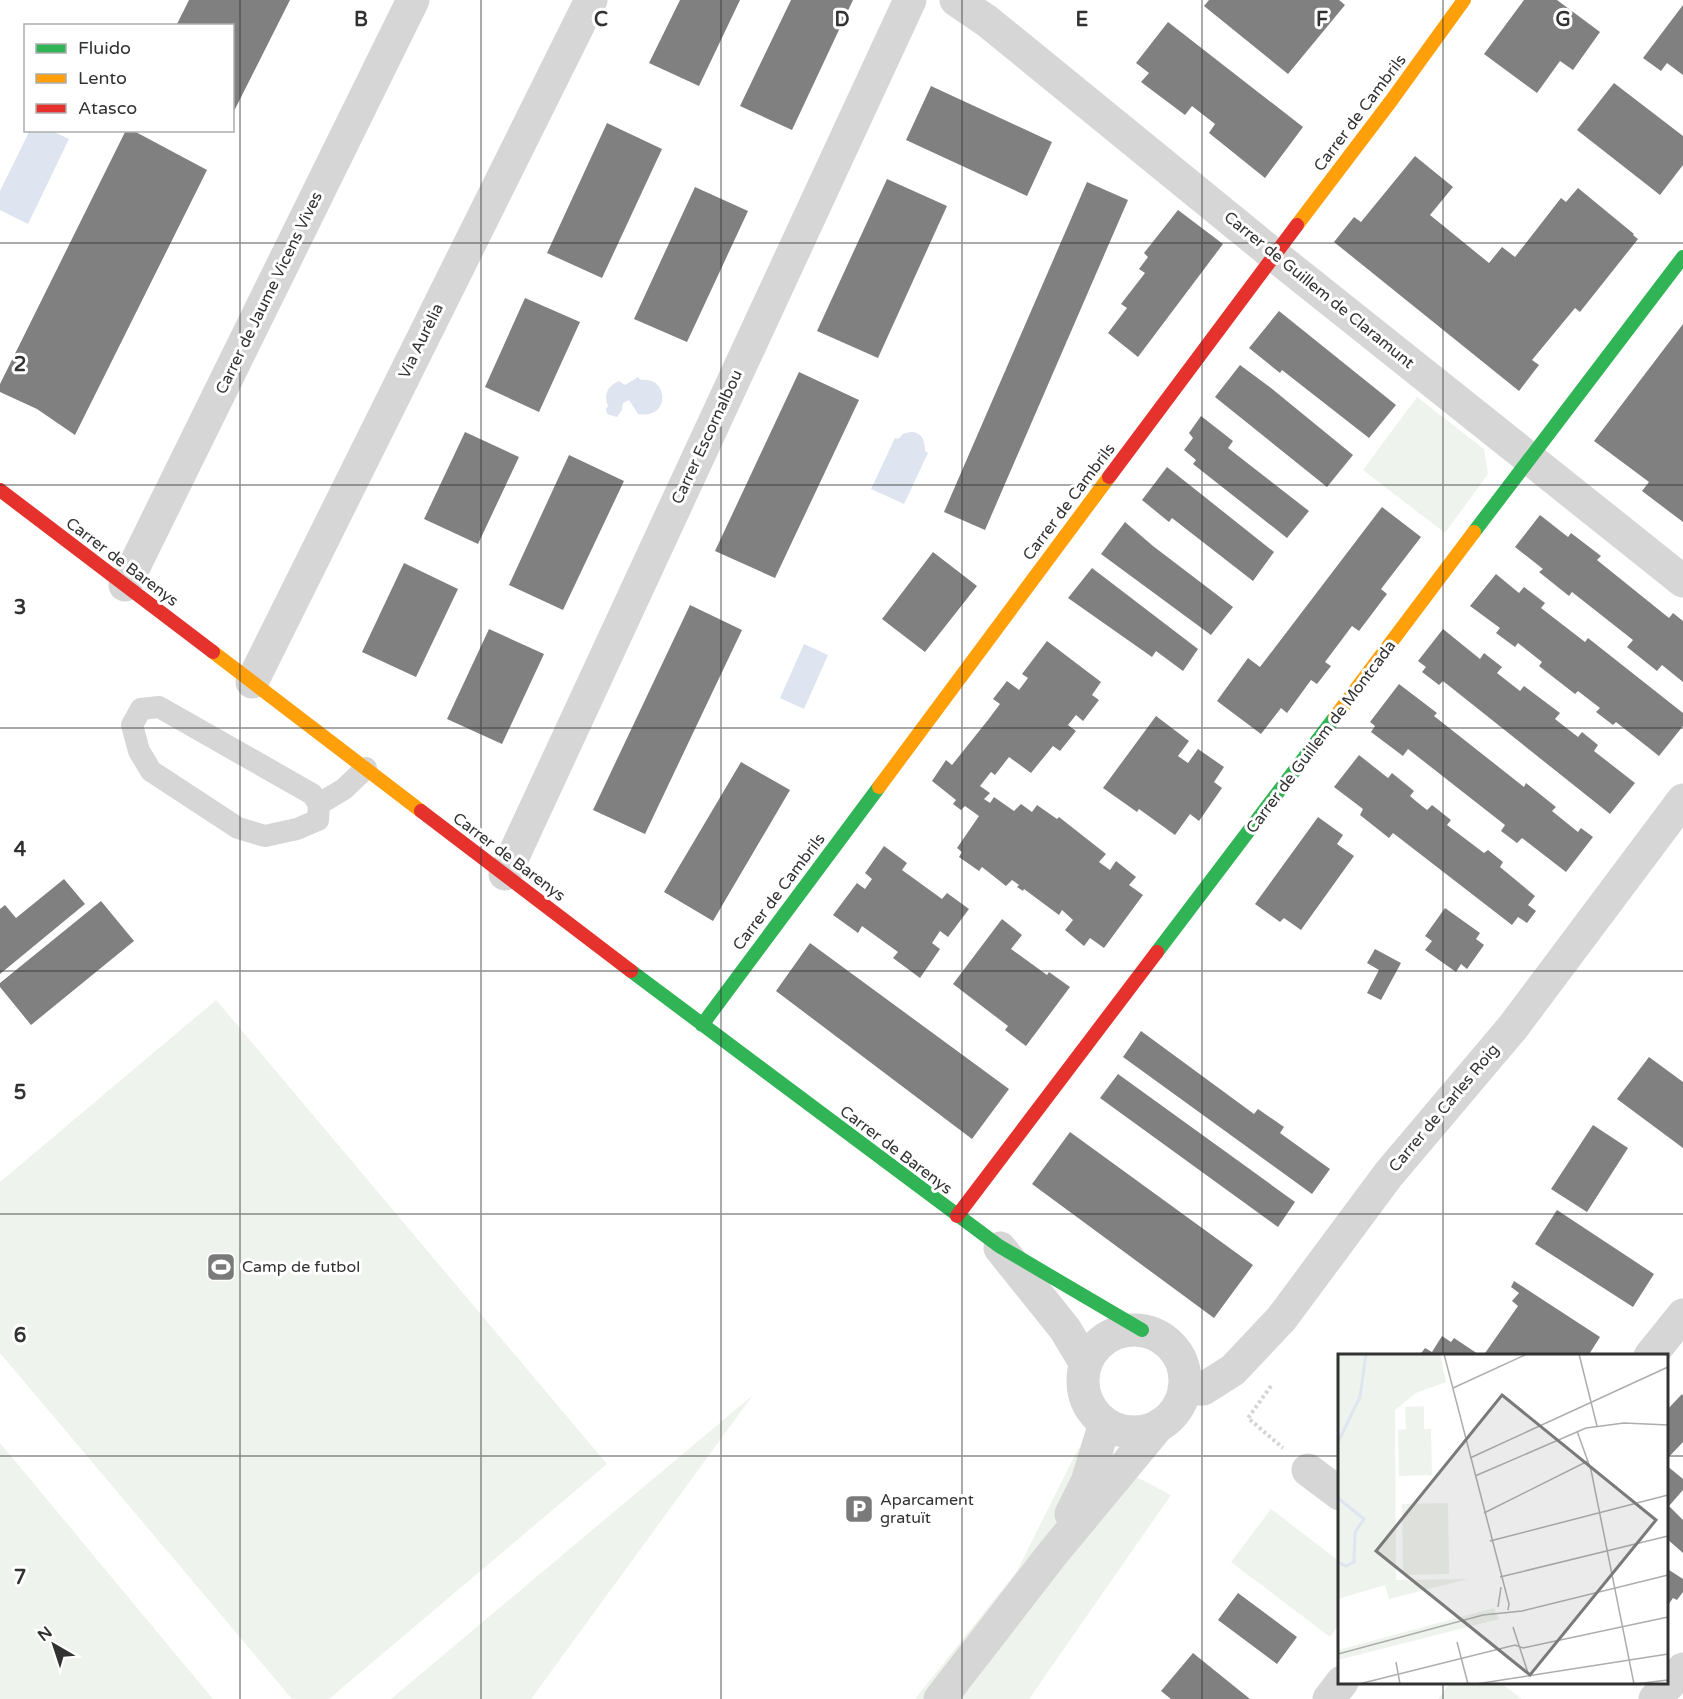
<svg xmlns="http://www.w3.org/2000/svg" width="1683" height="1699" font-family="'Varela Round',sans-serif">
  <style>
    .green { fill: #eff3ed }
    .water { fill: #dee5f0 }
    .building { fill: #808080 }
    .lines { fill: none; stroke-linecap: round; stroke-linejoin: round }
    .path { stroke: #d4d4d4; stroke-width: 4; stroke-dasharray: 3 3; stroke-linecap: butt }
    .lane { stroke: #d6d6d6; stroke-width: 22 }
    .street { stroke: #d6d6d6; stroke-width: 33 }
    .fast { stroke: #30b455; stroke-width: 14 }
    .slow { stroke: #ff9f0a; stroke-width: 14 }
    .jam { stroke: #e5322d; stroke-width: 14 }
    .grid { fill: none; stroke: #323232; stroke-width: 1.5; stroke-opacity: 0.55 }
    .labels { text-anchor: middle; dominant-baseline: central; stroke-width: 6; stroke-linejoin: round; paint-order: stroke }
    .street-label { font-size: 16px; fill: #323232; stroke: #fff }
    .poi-label { font-size: 16px; fill: #323232; stroke: #fff; text-anchor: start }
    .inset-river { fill: none; stroke: #dee5f0; stroke-width: 3 }
    .inset-road { fill: none; stroke: #adadad; stroke-width: 1.5 }
    .view { fill: #7a7a7a; fill-opacity: 0.15; stroke: #7a7a7a; stroke-width: 3 }
    .inset-edge { fill: none; stroke: #323232; stroke-width: 3 }
    .grid-label { font-size: 20px; text-anchor: middle; font-weight: bold; fill: #323232; stroke: #fff; stroke-width: 6; stroke-linejoin: round; paint-order: stroke }
  </style>
  <rect width="100%" height="100%" fill="#fff"/>
  <path class="green" d="M1417,397l67,52 4,25 -43,59 -82,-63z
    M216,1000l391,464 -278,235h-37l-292,-346v-171z
    M753,1395l-222,304h-140z
    M0,1443l213,256h-213z
    M1079,1447l92,48 -142,204h-114l102,-128z
    M1271,1509l68,52v63l-9,13 -99,-75z
    M1450,1683h51l21,16h-84z"/>
  <path class="water" d="M30,130l22,1 17,8 -41,85 -28,-14v-19z
    M638,377l3,3c28,-4 30,40 -3,34l-9,-14 -6,3 -1,7 -5,7 -10,-3 -1,-5 2,-3c-5,-12 0,-20 11,-25l6,4z
    M910,432c12,0 15,8 15,19l3,2 -24,51 -33,-15 24,-51 3,1 5,-5z
    M804,644l24,11 -24,54 -24,-11z"/>
  <path class="building" d="M189,0h101l-58,115v-89h-56z
    M680,0h60l-41,86 -50,-23z
    M791,0h62l-61,130 -52,-24z
    M1209,0h130l6,5 -57,69 -84,-68z
    M1524,0h33l43,32 -27,38 -13,-9 -23,32 -53,-39z
    M1683,5v70l-16,-12 -6,8 -18,-13z
    M1168,22l135,105 -38,51 -56,-45 6,-9 -23,-18 -7,9 -44,-33 8,-9 -13,-10z
    M1614,83l69,53v29l-23,30 -83,-65z
    M931,86l121,56 -25,54 -121,-56z
    M607,123l55,26 -60,129 -55,-25z
    M126,130h6l75,40 -132,265 -38,-26 -37,-17v-8z
    M1415,156l38,31 -23,28 59,48 13,-16 13,10 46,-59 5,4 12,-14 56,46 -1,1 5,4 -58,73 -5,-4 -43,52 7,5 -20,26 -185,-149 20,-25 7,5z
    M887,179l60,27 -69,152 -61,-27z
    M1087,182l41,18 -143,330 -41,-18z
    M695,187l53,24 -61,131 -53,-23z
    M1178,210l45,34 -85,113 -30,-24 19,-25 -6,-4 24,-31 -6,-4 9,-12 -4,-4z
    M525,298l55,24 -41,90 -54,-25z
    M1279,311l117,94 -27,33 -87,-68 -2,3 -31,-25z
    M1683,324v198l-41,-31 7,-9 -55,-41z
    M1240,365l31,23 82,67 -26,32 -112,-90z
    M799,372l60,28 -84,178 -60,-27z
    M1201,416l32,25 -5,7 81,63 -22,27 -94,-74 3,-4 -12,-10 9,-12 -4,-5z
    M465,432l54,25 -41,87 -54,-25z
    M569,455l55,26 -61,129 -54,-25z
    M1167,467l107,85 -21,29 -81,-63 -3,4 -27,-22z
    M1382,507l39,30 -40,52 6,5 -28,37 -7,-5 -27,36 6,4 -14,18 -6,-4 -24,33 -6,-5 -20,26 -44,-33 31,-43 12,9z
    M1540,515l28,22 3,-4 30,23 -4,4 72,58 4,-5 10,8v61l-21,-17 -5,6 -30,-24 6,-7 -61,-48 -3,4 -30,-24 4,-3 -28,-22z
    M1125,522l28,24 80,61 -22,28 -110,-81z
    M933,552l44,34 -52,66 -43,-33z
    M404,563l54,26 -42,88 -54,-25z
    M1092,568l106,81 -15,22 -27,-20 -4,6 -84,-59z
    M1496,574l23,19 5,-6 21,16 -4,5 44,34 3,-4 95,75v13l-24,30 -43,-34 -3,3 -17,-13 4,-4 -22,-17 -3,3 -36,-28 3,-4 -24,-19 -3,4 -19,-14 4,-5 -30,-22z
    M690,605l52,25 -97,204 -52,-24z
    M489,629l55,25 -42,90 -55,-25z
    M1443,629l37,30 4,-6 18,14 -5,6 23,18 4,-5 36,27 -5,6 23,18 4,-5 16,13 -4,6 41,32 -25,31 -167,-133 -4,4 -17,-13 4,-5 -8,-6z
    M1047,641l54,41 -9,13 7,5 -16,21 -7,-6 -8,10 8,6 -16,20 -7,-5 -22,27 -22,-16 -14,18 -4,-3 -11,14 10,7 -6,6 6,4 4,-6 20,14 7,-7 11,8 5,-7 20,14 2,-2 47,37 -7,8 11,8 6,-9 20,16 -7,8 14,10 -39,53 -14,-10 -6,8 -19,-16 8,-10 -11,-10 -3,5 -35,-26 -1,2 -6,-4 2,-2 -7,-5 -6,6 -24,-19 -3,4 -20,-14 3,-5 -5,-4 22,-32 -14,-10 -4,4 -8,-6 3,-4 -24,-19 14,-21 6,5 36,-45 12,-16 -7,-5 14,-18 12,9 9,-12 -6,-4z
    M1399,684l38,29 -3,3 90,71 2,-4 30,24 -4,4 26,21 3,-4 12,9 -27,35 -44,-34 -5,5 -16,-12 4,-6 -97,-76 -5,7 -32,-24 4,-6 -5,-4z
    M1156,716l33,25 -11,15 10,7 10,-14 26,18 -10,15 8,6 -23,33 -9,-7 -15,21 -36,-26 -2,3 -34,-24z
    M1359,755l29,23 4,-5 22,18 -4,5 7,6 10,8 5,-5 19,15 -4,5 37,28 4,-3 15,12 -3,5 35,29 -7,9 8,6 -9,12 -9,-6 -6,8 -119,-92 -4,5 -29,-23 3,-6 -29,-22z
    M741,762l49,28 -77,131 -49,-29z
    M1318,817l25,18 -6,9 17,12 -53,74 -17,-12 -4,4 -25,-18z
    M884,846l23,17 -5,7 40,29 5,-6 22,16 -21,28 -8,-6 -8,12 8,6 -20,29 -27,-20 5,-6 -36,-26 -4,7 -25,-18 24,-32 8,6 7,-10 -7,-6z
    M64,879l21,25 -85,70v-65l5,-4 11,13z
    M101,901l33,40 -103,84 -31,-38v-4z
    M1445,908l35,25 -4,6 8,6 -17,24 -6,-5 -5,8 -31,-22 7,-9 -7,-5z
    M1002,919l20,16 -11,14 36,26 2,-3 21,15 -44,59 -21,-16 3,-4 -55,-42z
    M810,943l199,146 -37,50 -196,-148z
    M1375,949l26,14 -20,37 -14,-7 12,-23 -12,-7z
    M1141,1031l113,83 4,-5 26,18 -4,6 50,36 -18,25 -189,-137z
    M1649,1057l34,25v66l-66,-49z
    M1118,1074l177,128 -17,25 -178,-129z
    M1593,1125l35,23 -41,64 -36,-23z
    M1070,1132l183,133 -39,53 -182,-134z
    M1557,1210l97,64 -21,33 -98,-63z
    M1514,1281l86,56 -12,19h-105l35,-50 -6,-5 7,-8 -8,-6z
    M1442,1336l9,6 3,-4 27,18h-62l6,-8 7,4z
    M1682,1394l1,2v46l-17,18v-49z
    M1666,1465l17,14v11l-14,16 14,14v33l-17,-15z
    M1666,1568l17,11v13l-6,8 -4,-2 -7,10z
    M1238,1593l59,44 -20,27 -59,-44z
    M1193,1653l57,46h-79l-10,-8z"/>
  <g class="lines">
    <path class="path" d="M1271,1386l-23,32 35,30"/>
    <path class="lane" d="M159,707l153,87 7,10 -1,16 -21,9 -32,7 -27,-8 -87,-57 -12,-20 -7,-26 9,-16z
      M319,804l25,-15 22,-21"/>
    <path class="street" d="M956,0l31,21 287,234 409,326
      M125,585l288,-585
      M252,682l339,-682
      M505,874l405,-874
      M1000,1248l65,81 21,35
      M1083 1381a51 51 0 1 1 102 0a51 51 0 1 1-102 0Z
      M1650,1356l33,-41
      M1184,1389h19l30,-19 49,-52 106,-143 125,-148 170,-227
      M1308,1470l32,24
      M1071,1514l16,-32 18,-59
      M940,1699l113,-146 106,-128
      M1329,1699l13,-17
      M1655,1699l28,-30"/>
    <path class="fast" d="M1474,532l209,-275
      M1157,952l178,-235
      M631,971l368,275 143,84
      M702,1025l177,-238"/>
    <path class="slow" d="M1297,225l94,-124 73,-101
      M213,652l208,159
      M1335,717l139,-185
      M879,787l230,-310"/>
    <path class="jam" d="M1109,477l188,-252
      M0,490l213,162
      M421,811l210,160
      M957,1216l200,-264"/>
  </g>
  <path class="grid" d="M240,0v1699M481,0v1699M721,0v1699M962,0v1699M1202,0v1699M1443,0v1356M0,243h1683M0,485h1683M0,728h1683M0,971h1683M0,1214h1683M0,1456h1340M1666,1456h17M1443,1682v17"/>
  <defs>
    <g id="stadium-square" transform="scale(1.5)"><rect x="-9" y="-9" width="18" height="18" rx="4" fill="#7a7a7a" stroke="#fff"/><path d="M0-5a6.5 5 0 1 0 0 10a6.5 5 0 1 0 0-10ZM-3.5-1.8h7v3.6h-7Z" fill="#fff"/></g>
    <g id="parking-square" transform="scale(1.5)"><rect x="-9" y="-9" width="18" height="18" rx="4" fill="#7a7a7a" stroke="#fff"/><path d="M-3.5-5.5H1a3.5 3.5 0 0 1 0 7H-1V5.5H-3.5ZM-1-3.4V-.6H.8a1.4 1.4 0 0 0 0-2.8Z" fill="#fff"/></g>
  </defs>
  <g fill-rule="evenodd">
    <use href="#stadium-square" x="221" y="1267"/>
    <use href="#parking-square" x="859" y="1509"/>
  </g>
  <g class="labels">
    <g class="street-label">
      <text transform="translate(1360 113) rotate(-53)">Carrer de Cambrils</text>
      <text transform="translate(1319 290) rotate(39)">Carrer de Guillem de Claramunt</text>
      <text transform="translate(269 293) rotate(-64)">Carrer de Jaume Vicens Vives</text>
      <text transform="translate(421 341) rotate(-64)">Via Aurèlia</text>
      <text transform="translate(707 437) rotate(-65)">Carrer Escornalbou</text>
      <text transform="translate(1069 502) rotate(-53)">Carrer de Cambrils</text>
      <text transform="translate(122 562) rotate(37)">Carrer de Barenys</text>
      <text transform="translate(1321 737) rotate(-53)">Carrer de Guillem de Montcada</text>
      <text transform="translate(509 857) rotate(37)">Carrer de Barenys</text>
      <text transform="translate(779 892) rotate(-53)">Carrer de Cambrils</text>
      <text transform="translate(1444 1108) rotate(-50)">Carrer de Carles Roig</text>
      <text transform="translate(896 1150) rotate(37)">Carrer de Barenys</text>
    </g>
    <g class="poi-label">
      <text x="242" y="1267">Camp de futbol</text>
      <text x="880" y="1500">Aparcament<tspan x="880" dy="18">gratuït</tspan></text>
    </g>
  </g>
  <g transform="translate(1338 1354)">
    <rect width="330" height="330" fill="#fff"/>
    <path d="M0,0h102l6,28 -30,11 -21,17 1,170 72,-1 -79,20 -4,-14 -47,14zM86,52v23h7l1,46 -33,1 -1,-46 8,-1 -1,-22zM110,149l1,71 -46,1 -1,-71zM156,254l5,11 -161,41v-10z" fill="#eff3ed"/>
    <path class="inset-river" d="M0,88l22,-45 6,-43M0,144l26,21 -9,13 -1,30 -8,4 -8,-4"/>
    <path class="inset-road" d="M106,0l65,250 -1,6M241,0l18,72M115,34l74,-34M239,77l14,39 43,214M132,104l198,-91M137,122l111,-48 38,-5 44,2M146,159l104,-52M152,187l178,-46M162,223l168,-41M160,253l3,-20M175,273l15,46M119,288l11,42M0,300l145,-39 39,-4 146,-36M58,308l4,22M21,330l156,-39 8,3 145,-31M138,330l192,-30M297,330l33,-4"/>
    <path class="view" d="M164,41l154,125 -126,155 -154,-124z"/>
    <rect width="330" height="330" class="inset-edge"/>
  </g>
  <g class="grid-label">
    <text x="361" y="26">B</text>
    <text x="601" y="26">C</text>
    <text x="842" y="26">D</text>
    <text x="1082" y="26">E</text>
    <text x="1322" y="26">F</text>
    <text x="1563" y="26">G</text>
    <text x="20" y="371">2</text>
    <text x="20" y="614">3</text>
    <text x="20" y="856">4</text>
    <text x="20" y="1099">5</text>
    <text x="20" y="1342">6</text>
    <text x="20" y="1584">7</text>
  </g>
  <rect x="24" y="24" width="210" height="108" fill="#ffffff" stroke="#adadad" stroke-width="1.5"/>
  <rect x="36" y="44" width="30" height="9" fill="#30b455" stroke="#adadad" stroke-width="1.5"/>
  <text x="78" y="54" font-size="18" fill="#323232">Fluido</text>
  <rect x="36" y="74" width="30" height="9" fill="#ff9f0a" stroke="#adadad" stroke-width="1.5"/>
  <text x="78" y="84" font-size="18" fill="#323232">Lento</text>
  <rect x="36" y="104" width="30" height="9" fill="#e5322d" stroke="#adadad" stroke-width="1.5"/>
  <text x="78" y="114" font-size="18" fill="#323232">Atasco</text>
  <g transform="translate(54 1645) rotate(321)" stroke="#ffffff" stroke-width="4.5" paint-order="stroke">
  <path d="M0-4.5L10 22L0 15L-10 22Z" fill="#323232"/>
  <text y="-9" font-size="16" font-weight="bold" text-anchor="middle" fill="#323232">N</text>
  </g>
</svg>
